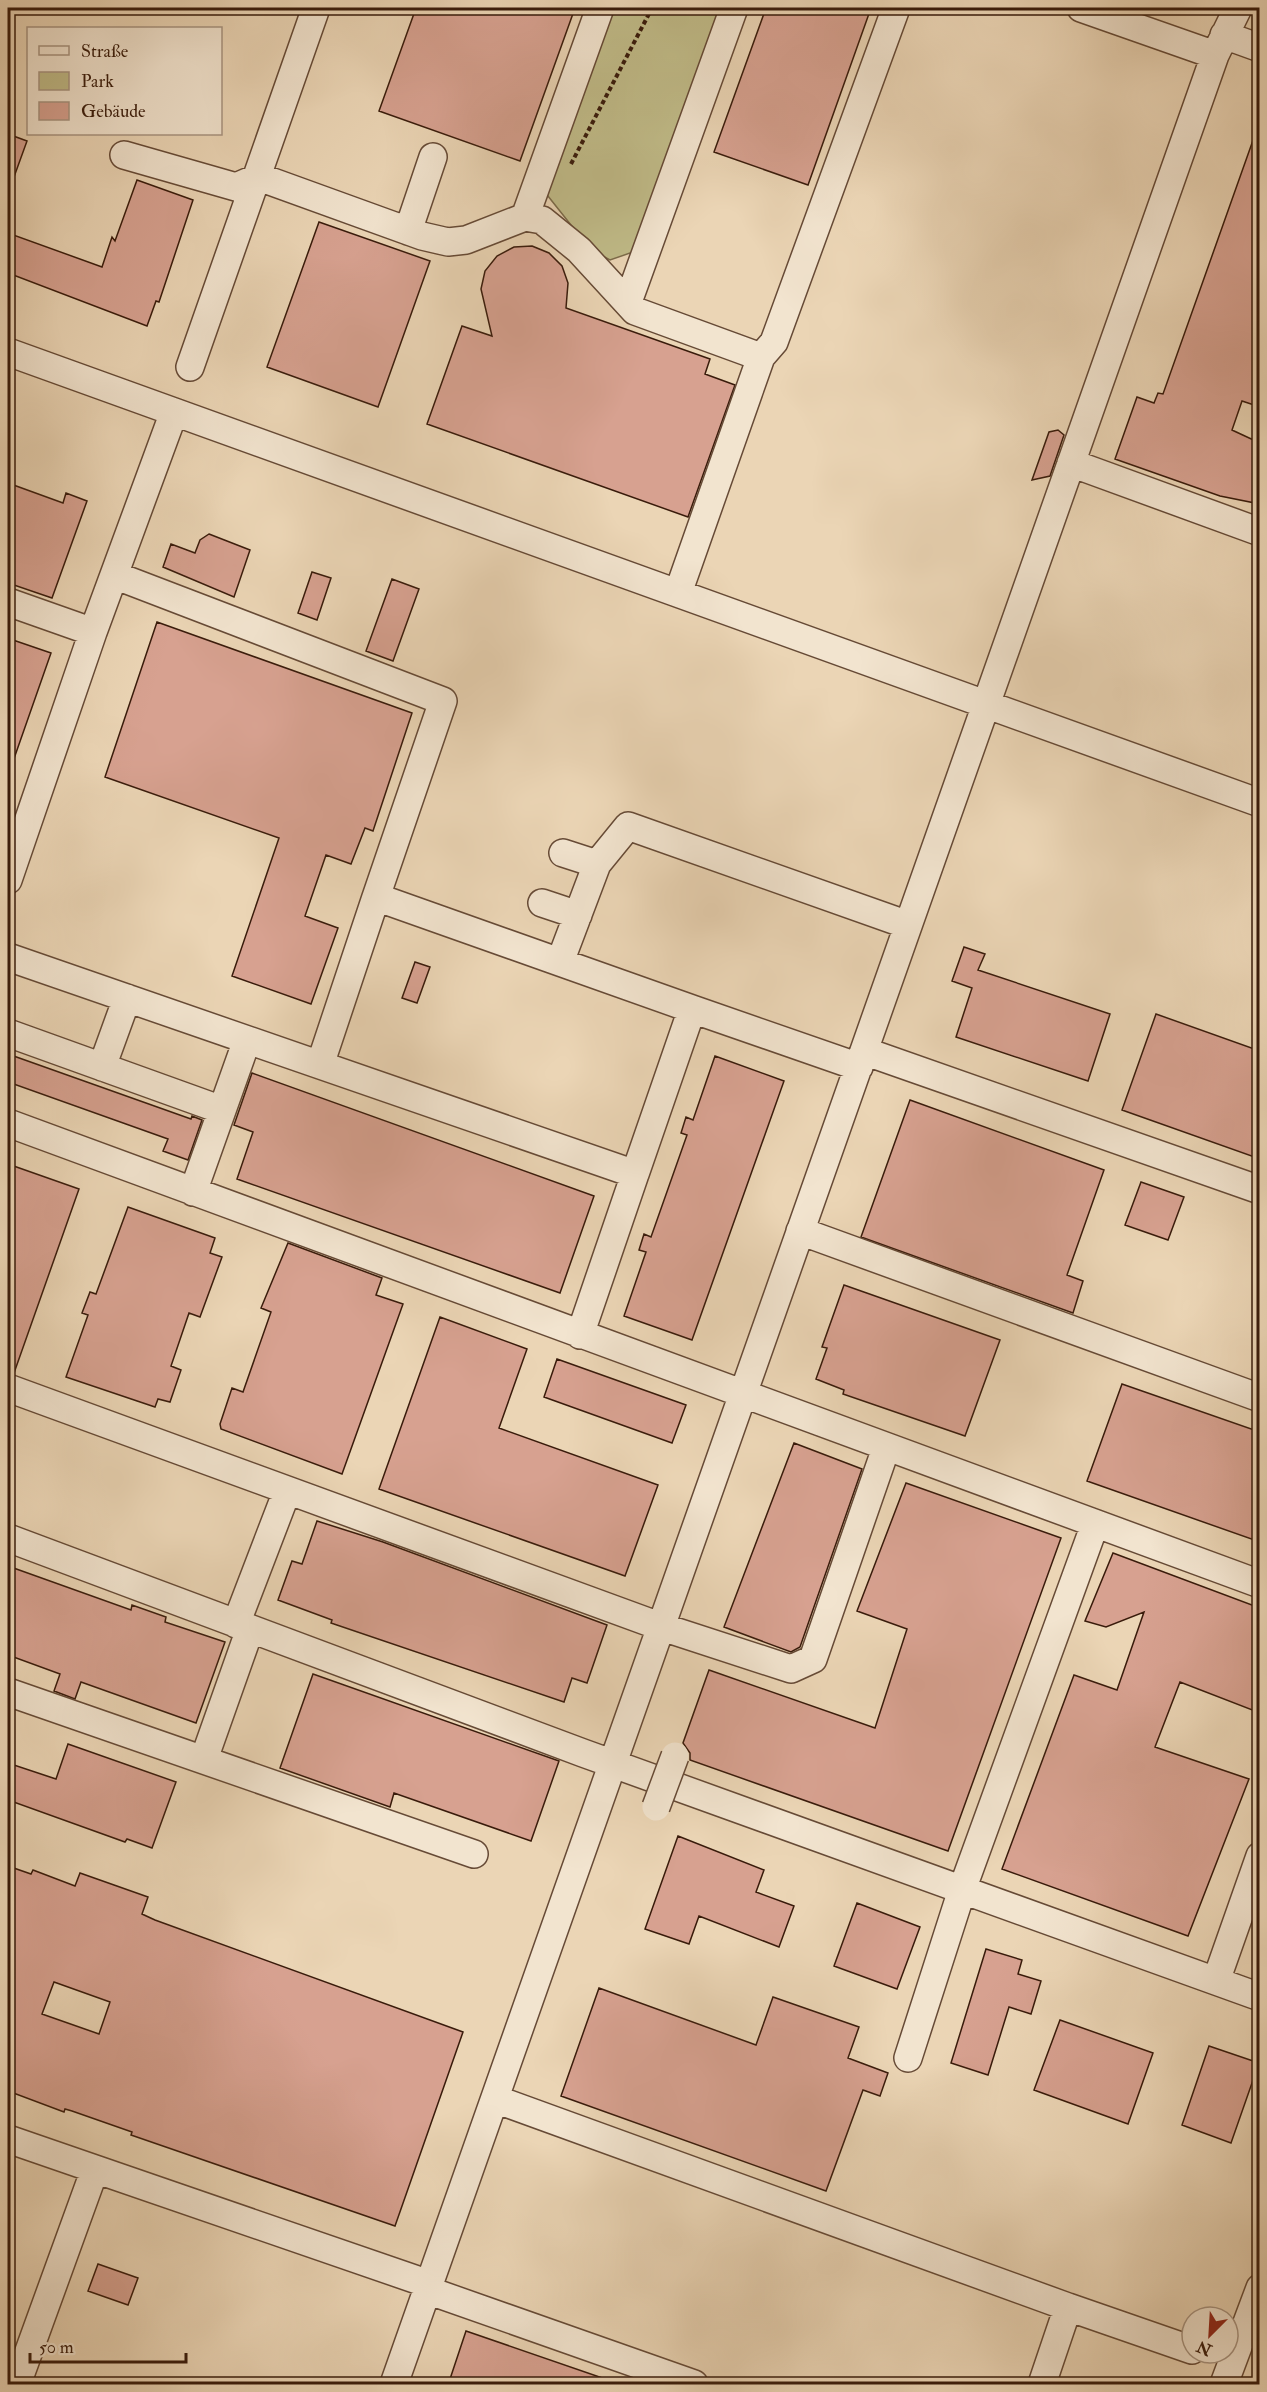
<svg xmlns="http://www.w3.org/2000/svg" width="1267" height="2392" font-family="'IM FELL Double Pica',serif">
  <style>
    .green { fill: #c0bb88; stroke: #7c6b4a; stroke-width: 1.5 }
    .building { fill: #d7a190; stroke: #391b0b; stroke-width: 1.5; fill-rule: evenodd }
    .lines { fill: none; stroke-linecap: round; stroke-linejoin: round }
    .minor-casing { stroke: #664a36; stroke-width: 30 }
    .path { stroke: #391b0b; stroke-width: 4; stroke-dasharray: 4.5 3; stroke-linecap: butt }
    .minor { stroke: #f2e4cf; stroke-width: 27 }
    .minor-bridge-casing { stroke: #664a36; stroke-width: 30; stroke-linecap: butt }
    .minor-bridge { stroke: #f2e4cf; stroke-width: 27 }
  </style>
  <rect width="100%" height="100%" fill="#ebd5b5"/>
  <filter id="stains"><feTurbulence type="fractalNoise" baseFrequency=".00333" numOctaves="4"/><feColorMatrix values="0 0 0 0 .2 0 0 0 0 .09 0 0 0 0 .02 0 0 0 .5 -.17"/></filter>
  <radialGradient id="worn" r=".72"><stop offset=".6" stop-color="#630" stop-opacity="0"/><stop offset="1" stop-color="#630" stop-opacity=".3"/></radialGradient>
  <path class="green" d="M610,8h114l-91,244 -23,8 -20,-11 -46,-58z"/>
  <path class="building" d="M416,8h159l-55,153 -141,-50z
    M766,8h105l-63,177 -94,-33z
    M1257,129l3,1v277l-18,-6 -10,29 28,13v61l-40,-8 -105,-37 22,-62 17,6 4,-10 5,1z
    M8,134l19,7 -17,47 -2,-1z
    M137,180l56,20 -34,102 -3,-1 -9,25 -139,-53v-40l94,34 10,-30 3,4z
    M319,222l111,39 -52,146 -111,-40z
    M532,246l17,7 13,13 6,17 -2,25 144,51 -5,15 30,11 -47,132 -261,-93 35,-98 30,10 -11,-47 4,-18 12,-15 17,-9z
    M1058,430l6,5 -14,41 -18,4 17,-48z
    M8,483l55,20 3,-10 21,8 -35,97 -44,-15z
    M209,534l41,16 -16,47 -71,-30 8,-23 24,9 5,-13z
    M312,572l19,6 -14,42 -19,-7z
    M392,579l27,10 -26,72 -27,-10z
    M157,622l255,91 -39,118 -8,-3 -14,36 -25,-9 -21,61 33,12 -27,76 -79,-28 47,-138 -174,-61z
    M13,640l38,13 -41,117h-2v-116z
    M964,947l21,7 -7,16 132,44 -22,67 -132,-44 16,-49 -20,-7z
    M415,962l15,5 -13,36 -15,-5z
    M1156,1014l104,37v108l-138,-49z
    M8,1054l183,65 1,-3 10,4 -14,40 -25,-9 5,-12 -160,-57z
    M715,1056l69,25 -92,259 -68,-24 22,-64 -7,-2 5,-16 7,3 36,-102 -6,-2 5,-16 7,3z
    M252,1073l342,123 -34,97 -323,-114 16,-47 -19,-7z
    M910,1100l194,70 -37,105 16,6 -10,32 -212,-76z
    M8,1164l71,25 -65,184h-6z
    M1141,1182l43,15 -16,43 -43,-15z
    M128,1207l87,31 -5,15 12,4 -22,60 -11,-4 -18,53 10,4 -11,32 -12,-3 -3,8 -89,-30 22,-62 -6,-2 8,-21 6,2z
    M288,1243l94,35 -6,17 27,9 -61,170 -121,-45 -1,-5 12,-36 11,4 28,-80 -10,-4z
    M844,1285l156,55 -35,96 -122,-42 1,-4 -28,-11 11,-31 -5,-1z
    M440,1317l87,32 -28,79 159,57 -33,91 -246,-87z
    M557,1359l129,46 -14,38 -128,-46z
    M1122,1384l138,48v110l-173,-61z
    M794,1443l68,26 -62,178 -9,5 -67,-25z
    M906,1483l155,55 -113,313 -258,-91v-7l-7,-10 26,-73 166,58 32,-99 -50,-18z
    M317,1521l66,21 224,83 -20,58 -15,-5 -8,24 -233,-79 1,-3 -54,-20 14,-39 10,3z
    M1113,1553l147,55v105l-80,-31 -25,65 94,32 -61,157 -186,-67 72,-194 43,15 27,-78 -38,15 -21,-6z
    M8,1566l123,44 1,-5 34,12 -1,5 60,20 -29,81 -115,-41 -6,17 -21,-8 6,-17 -52,-19z
    M313,1674l246,87 -28,80 -137,-48 -4,14 -110,-39z
    M68,1744l108,38 -24,66 -25,-9 -2,3 -117,-42v-37l48,16z
    M678,1836l86,34 -8,22 38,14 -15,41 -80,-31 -10,28 -44,-15z
    M8,1866l23,8 2,-4 42,16 5,-13 68,24 -6,17 13,6 308,112 -68,194 -264,-91 1,-3 -60,-21 -7,-2 -1,3 -56,-21zM54,1982l56,20 -11,32 -57,-20z
    M857,1903l63,24 -23,62 -63,-23z
    M986,1949l36,11 -4,14 23,7 -10,33 -22,-7 -21,68 -37,-12z
    M599,1988l157,57 17,-48 86,30 -11,31 40,15 -8,23 -17,-6 -37,101 -265,-95z
    M1060,2020l93,33 -25,71 -94,-34z
    M1209,2046l50,17 -28,80 -49,-18z
    M98,2264l40,14 -10,27 -40,-14z
    M466,2331l148,51 -1,3h-165z"/>
  <g class="lines">
    <g class="minor-casing">
      <path id="minor" d="M1081,8l134,47
        M1224,35l36,13
        M124,155l112,32 23,-10 163,59 26,6 18,-2 59,-23 17,3 37,30 56,61 126,46 -83,236
        M525,217l75,-209
        M408,231l25,-74
        M628,302l106,-294
        M8,352l1252,451
        M761,357l13,-15 122,-334
        M190,367l126,-359
        M1071,463l189,69
        M114,575l329,126 -67,196 316,112
        M8,602l85,30
        M563,853l34,11
        M8,880l85,-248 81,-220
        M542,903l36,12
        M8,957l627,217 57,-165 167,58
        M560,962l37,-98 31,-38 280,99
        M8,1033l214,77
        M864,1051l396,139
        M320,1065l56,-168
        M102,1067l25,-69
        M8,1123l1252,461
        M193,1192l54,-152
        M800,1231l460,167
        M580,1335l55,-161
        M8,1388l654,239 129,42 22,-10 73,-211
        M8,1538l575,215 677,244
        M236,1624l51,-133
        M8,1692l466,162
        M204,1759l46,-130
        M1216,1981l44,-125
        M908,2058l54,-168 133,-366
        M495,2099l573,208
        M8,2139l87,30
        M427,2290l267,94
        M17,2384l78,-215 334,115
        M394,2384l821,-2329 23,-47
        M1042,2384l26,-77 124,43
        M1224,2384l36,-96"/>
    </g>
    <path class="path" d="M571,164l81,-156"/>
    <use href="#minor" class="minor"/>
    <g class="minor-bridge-casing">
      <path id="minor-bridge" d="M656,1807l19,-51"/>
    </g>
    <use href="#minor-bridge" class="minor-bridge"/>
  </g>
  <rect width="1267" height="2392" fill="none" stroke="#ebd5b5" stroke-width="30"/>
  <rect x="9" y="9" width="1249" height="2374" fill="none" stroke="#391b0b" stroke-width="3"/>
  <rect x="15" y="15" width="1237" height="2362" fill="none" stroke="#391b0b" stroke-width="1.5"/>
  <rect x="27" y="27" width="195" height="108" fill="#f2e4cf" stroke="#a89481" stroke-width="1.5"/>
  <rect x="39" y="46" width="30" height="9" fill="#f2e4cf" stroke="#a89481" stroke-width="1.5"/>
  <text x="81" y="57" font-size="18" fill="#391b0b">Straße</text>
  <rect x="39" y="72" width="30" height="18" fill="#c0bb88" stroke="#a89481" stroke-width="1.5"/>
  <text x="81" y="87" font-size="18" fill="#391b0b">Park</text>
  <rect x="39" y="102" width="30" height="18" fill="#d7a190" stroke="#a89481" stroke-width="1.5"/>
  <text x="81" y="117" font-size="18" fill="#391b0b">Gebäude</text>
  <g transform="translate(1210 2335) rotate(204)"><circle r="28" fill="#f2e4cf" stroke="#a89481" stroke-width="1.5"/>
  <path d="M0-4.5L10 22L0 15L-10 22Z" fill="#8f2418"/>
  <text y="-9" font-size="16" font-weight="bold" text-anchor="middle" fill="#391b0b">N</text>
  </g>
  <path d="M30 2353v9h156v-9" fill="none" stroke="#391b0b" stroke-width="3"/>
  <text x="39" y="2353" font-size="18" fill="#391b0b" stroke="#f2e4cf" stroke-width="4.5" paint-order="stroke">50 m</text>
  <rect width="100%" height="100%" filter="url(#stains)"/>
  <rect width="100%" height="100%" fill="url(#worn)"/>
</svg>
